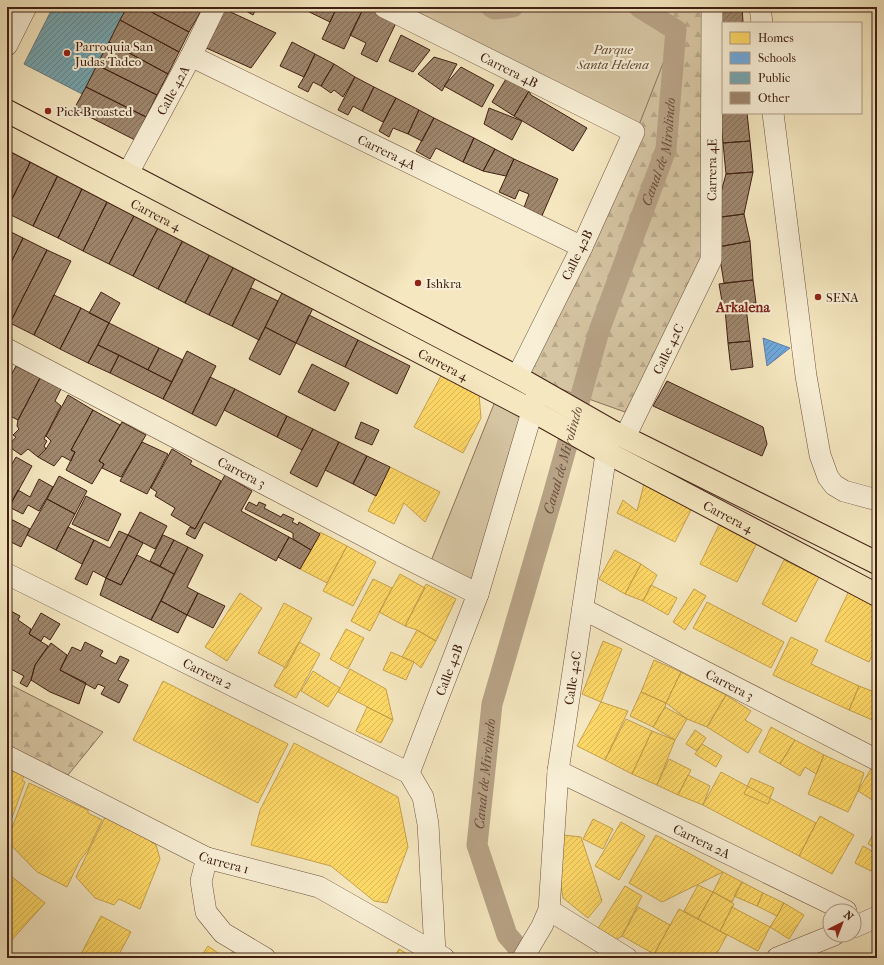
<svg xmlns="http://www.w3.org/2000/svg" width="884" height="965" font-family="'IM FELL French Canon',serif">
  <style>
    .forest { fill: url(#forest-firs); stroke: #8c725c }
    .park { fill: #d6c5a3; stroke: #8c725c }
    .homes { fill: url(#homes-hatch); stroke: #c6a24d }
    .schools { fill: url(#schools-hatch); stroke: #617fa0 }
    .public { fill: url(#public-hatch); stroke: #667d80 }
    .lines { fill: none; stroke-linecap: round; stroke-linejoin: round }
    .canal { stroke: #b8a386; stroke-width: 21 }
    .building { fill: url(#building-hatch); stroke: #412014 }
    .minor-casing { stroke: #6e523f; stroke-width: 22 }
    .major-casing { stroke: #412014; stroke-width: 24 }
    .minor { stroke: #f8efd6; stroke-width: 21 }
    .major { stroke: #f5e7c0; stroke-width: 22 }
    .poi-dot { fill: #8f2418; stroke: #f8efd6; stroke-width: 1.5 }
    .labels { text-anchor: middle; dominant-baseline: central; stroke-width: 4; stroke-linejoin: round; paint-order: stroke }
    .poi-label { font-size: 13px; fill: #412014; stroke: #f8efd6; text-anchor: start }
    .park-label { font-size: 13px; font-style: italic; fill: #664938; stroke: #f8efd6 }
    .street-label { font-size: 13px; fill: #412014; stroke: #f8efd6 }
    .water-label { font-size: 14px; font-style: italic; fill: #6b4e3c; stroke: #f8efd6 }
    .neighbourhood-label { font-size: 14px; font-weight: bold; fill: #7a1f14; stroke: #f8efd6 }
  </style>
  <defs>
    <pattern id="forest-firs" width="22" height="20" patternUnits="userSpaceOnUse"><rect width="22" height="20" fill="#d6c5a3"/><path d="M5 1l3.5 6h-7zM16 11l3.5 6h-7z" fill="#b9a98b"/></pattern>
    <pattern id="homes-hatch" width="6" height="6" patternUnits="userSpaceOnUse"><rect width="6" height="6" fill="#ffd966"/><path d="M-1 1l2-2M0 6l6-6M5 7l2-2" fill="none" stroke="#dcba58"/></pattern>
    <pattern id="schools-hatch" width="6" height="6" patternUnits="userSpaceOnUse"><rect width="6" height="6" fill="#6fa8dc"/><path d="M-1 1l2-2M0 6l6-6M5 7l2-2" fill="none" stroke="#5d88b1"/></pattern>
    <pattern id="public-hatch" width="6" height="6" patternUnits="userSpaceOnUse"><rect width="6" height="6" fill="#76a5af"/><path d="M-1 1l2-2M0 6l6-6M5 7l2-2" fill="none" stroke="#62868d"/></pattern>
    <pattern id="building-hatch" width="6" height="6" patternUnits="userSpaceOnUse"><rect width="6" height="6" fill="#9f876d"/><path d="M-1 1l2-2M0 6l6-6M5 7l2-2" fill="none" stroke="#836e58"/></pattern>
  </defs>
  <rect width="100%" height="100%" fill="#f5e7c0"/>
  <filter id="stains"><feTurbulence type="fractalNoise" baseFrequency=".005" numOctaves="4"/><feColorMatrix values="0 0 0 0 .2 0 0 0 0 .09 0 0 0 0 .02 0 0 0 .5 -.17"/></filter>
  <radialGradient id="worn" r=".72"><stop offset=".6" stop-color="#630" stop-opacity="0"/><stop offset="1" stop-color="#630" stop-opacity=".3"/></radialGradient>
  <path class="forest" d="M621,7h87l2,252 -85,153 -109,-39 123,-248z
    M7,683l96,49 -35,43 -61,-29z"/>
  <path class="park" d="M403,7h88l4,2 18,-2h126l37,23 -37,95z
    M498,394l34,17 -54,180 -49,-25z"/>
  <path class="homes" d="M442,374l37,20 2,24 -18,35 -49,-26z
    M390,467l50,25 -15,30 -21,-19 -10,21 -26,-13z
    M644,484l48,24 -17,34 -58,-29 6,-13 14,11z
    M719,525l38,18 -20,39 -37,-18z
    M320,532l27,14 -20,37 -27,-14 20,-35z
    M347,546l29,16 -23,44 -30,-15z
    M615,550l26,14 -16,30 -26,-15z
    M784,560l35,17 -23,45 -34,-18z
    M641,564l16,11 -14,26 -18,-7z
    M400,574l25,14 -20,38 -26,-14z
    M373,579l19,9 -22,43 -19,-10z
    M426,584l30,15 -20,42 -19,-11 -12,-4z
    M651,585l26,13 -9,17 -25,-14z
    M694,589l12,7 -21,34 -12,-8z
    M849,591l28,13v41l-8,17 -44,-21z
    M240,593l22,15 -35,53 -22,-14z
    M707,602l77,40 -13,26 -78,-40z
    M284,603l28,15 -26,50 -28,-15z
    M346,629l18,9 -16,31 -18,-10z
    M417,630l19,11 -15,27 -7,-6 -12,-5z
    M791,637l27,13 -7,14 48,22 -10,24 -76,-35z
    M603,641l19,8 -21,53 -19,-8z
    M299,642l21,12 -24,44 -22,-12z
    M391,652l23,10 -8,18 -23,-10z
    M654,660l27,12 -15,31 -25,-11z
    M350,669l36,20 7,31 -55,-28z
    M313,671l27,17 -12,19 -27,-16z
    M681,672l45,23 -19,32 -20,-8 -21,-16z
    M163,681l125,63 -30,59 -125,-63z
    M859,686l18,7v29l-28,-12z
    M641,692l25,11 -1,4 -12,20 -23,-11z
    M726,695l25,16 -6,9 17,10 -14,23 -41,-26z
    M601,702l27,9 -23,49 -28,-14z
    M367,707l26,13 -12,23 -25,-12z
    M665,707l22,12 -12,21 -22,-13z
    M626,719l26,12 -20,43 -27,-14z
    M771,727l24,13 -15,24 -21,-12z
    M695,730l11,8 -9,13 -11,-7z
    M652,731l23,9 -18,45 -25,-11z
    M795,740l29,15 -8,19 -11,-7 -5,9 -20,-12z
    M294,743l104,54 10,50 -21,56 -13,-2 -43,-35 -80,-21 9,-35z
    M702,744l20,12 -6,11 -21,-13z
    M824,755l40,18 -6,18 -10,21 -40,-18z
    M669,759l22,11 -13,25 -21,-10z
    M7,764l17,12 -2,4 3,2 -16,44 -2,-1z
    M872,767l5,3v33l-19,-12z
    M721,772l95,51 -17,33 -96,-51z
    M688,775l22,11 -7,19 -25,-10z
    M751,778l23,10 -6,16 -24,-10z
    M29,783l59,27v3l14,7 -14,30 -9,12 -12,25 -30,-15 -30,-31z
    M106,815l43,20 2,7 5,3 4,14 -20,50 -21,-10 -5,6 -19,-7 -19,-21z
    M820,816l34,19 -22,39 -33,-18z
    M593,819l20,10 -10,20 -20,-10z
    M621,822l24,14 -26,44 -24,-14z
    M877,827v22l-9,-5z
    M563,835l18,2 21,64 -14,17 -25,-20 -3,-17z
    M656,835l67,37 -61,30 -33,-19z
    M863,846l14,8v13l-6,4 -16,-8z
    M723,872l19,10 -10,20 -19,-10z
    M7,873l38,30 -36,40 -2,-1z
    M742,882l21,11 -6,13 -23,-10z
    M698,885l15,7 -15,27 -14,-8z
    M625,886l17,10 -20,40 -8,5 -17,-11z
    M713,892l21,12 -14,27 -22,-12z
    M763,893l21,10 -7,13 -20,-10z
    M784,903l20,12 -15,24 -19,-12 7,-11z
    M638,907l32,18 -16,29 -32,-18z
    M732,907l38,20 -12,24 -38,-20z
    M679,909l48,26 -10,18 -11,5h-54z
    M101,916l30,16 -14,26h-38z
    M208,946l17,12h-25z
    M399,949l15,9h-20z
    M232,952l10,6h-14z"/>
  <path class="schools" d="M763,338l27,10 -23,18z"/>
  <path class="public" d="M53,7h74l-45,87 -58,-30z"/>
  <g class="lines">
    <g class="canal">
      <path d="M491,7l4,2 18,-2"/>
      <path id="s1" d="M527,958l-20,-23 -30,-90 15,-141 61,-209 46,-164 67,-182 10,-119 -37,-23"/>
    </g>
  </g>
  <path class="building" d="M127,7h15l47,25 -10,20 -59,-32z
    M142,7h52l7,4 -12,21z
    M239,7h18l-4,8z
    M299,7h38l-7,15z
    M337,7h27l-20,42 -22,-10z
    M364,7h5l28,14 -20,41 -16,-8 5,-11 -16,-8z
    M721,7h21l1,15 -6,1h-14v3h-1z
    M224,9l52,24 -25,35 -47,-21z
    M120,20l59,32 -11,22 -59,-32z
    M401,35l29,15 -17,22 -24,-11z
    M109,42l59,32 -11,21 -60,-30z
    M292,42l23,12 -11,23 -24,-11z
    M315,54l19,10 -13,22 -8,-4 -5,10 -10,-5 6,-10z
    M434,57l23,7 -15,27 -24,-17z
    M334,64l21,13 -12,20 -9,-7 -3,3 -10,-7z
    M97,65l60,30 -11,22 -60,-30z
    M461,67l33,18 -12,22 -38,-21z
    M355,77l19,10 -12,24 -9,-5 -5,9 -10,-5z
    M506,79l23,12 -15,25 -22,-14z
    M86,87l60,30 -11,23 -61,-31z
    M374,87l22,11 -13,24 -21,-11z
    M723,90v23h24l3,28 -27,2 -5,-52z
    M529,91l2,4 56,33 -14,23 -59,-35z
    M396,98l23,12 -11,24 -15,-6 -4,9 -10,-6z
    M489,108l33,13 -10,19 -28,-16z
    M419,110l15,8 -12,23 -14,-7z
    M434,118l40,20 -11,24 -27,-14 -6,11 -14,-8z
    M474,138l21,11 -12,22 -20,-9z
    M750,141l3,31 -27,2 -3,-31z
    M7,149l24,12 -24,48z
    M495,149l19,10 -8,17 -23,-5z
    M514,159l44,20 -17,39 -18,-8 6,-16 -10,-4 -4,9 -16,-7z
    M31,161l27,14 -25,51 -26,-13v-4z
    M753,172l-9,42 -30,4 12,-44z
    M58,175l25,12 -25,51 -25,-12z
    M83,187l25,13 -25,51 -25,-13z
    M108,200l27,14 -26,50 -26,-13z
    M135,214l24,12 -26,50 -24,-12z
    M744,214l6,27 -32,6 -4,-29z
    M159,226l25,12 -26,51 -25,-13z
    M7,230l16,8 -16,33z
    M23,238l24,12 -37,73 -3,-2v-50z
    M184,238l27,14 -26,51 -27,-14z
    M750,241l3,39 -29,3 -6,-36z
    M47,250l24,11 -37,74 -24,-12z
    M211,252l24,12 -26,51 -24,-12z
    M235,264l22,11 -25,51 -23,-11z
    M753,280l3,23 -33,4 -4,-23z
    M285,287l31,15 -20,41 -31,-16z
    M251,288l27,13 -19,39 -27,-14z
    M101,292l19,11 -11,20 -20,-10z
    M54,295l27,13 -21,41 -26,-14z
    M746,307l4,34 -22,2 -3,-34z
    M81,308l28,15 -21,40 -28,-14z
    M309,315l49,25 -13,27 -49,-24z
    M109,323l50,25 -11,22 -50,-25z
    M265,327l31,16 -16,32 -31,-16z
    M358,340l52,26 -13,28 -52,-27z
    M750,341l3,26 -22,3 -3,-27z
    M98,345l21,10 -9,18 -22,-10z
    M159,348l24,12 -11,22 -24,-12z
    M187,351l29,15 -24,48 -29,-15z
    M119,355l53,27 -9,17 -53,-26z
    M312,364l37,19 -14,28 -37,-19z
    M16,366l24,12 -22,42 -6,-3 -5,10v-44z
    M210,377l25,12 -19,37 -24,-12z
    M40,378l21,11 -6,12 6,5 -17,33 3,2 -3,5 2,3 -8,8 -10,-8 -7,6 -13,-9 8,-9 -3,-2 6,-6 -2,-3 1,-6z
    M667,381l96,46 4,17 -5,12 -109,-50z
    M235,389l52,27 -10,21 -53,-27z
    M68,395l25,15 -22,40 4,2 -4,9 -9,-5 -8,10 -16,-9 8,-8 5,-8 -5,-5z
    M93,410l27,15 -21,36 5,3 -12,20 -26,-14 9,-18 -4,-2z
    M287,416l26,13 -11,21 -25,-13z
    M122,422l24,13 -25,42 -19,-9 2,-4 -5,-3z
    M361,422l18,8 -7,15 -17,-7z
    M313,429l26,13 -22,45 -27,-14z
    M142,442l26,12 -21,40 -27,-13z
    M339,442l28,14 -14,28 -28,-14z
    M172,449l20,12 -2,3 31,17 -26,48 -24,-14 4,-7 -20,-12 2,-4 -6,-4z
    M367,456l23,11 -14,29 -23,-12z
    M16,457l16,9 -25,45v-38z
    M225,475l27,16 -11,20 48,26 -13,24 -72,-39 -9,17 -9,-5 4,-7 5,2z
    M59,476l28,15 -12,23 -28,-15z
    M39,479l14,8 -14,24 -11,-6 -5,9 -14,-7 9,-17 12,7z
    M86,496l35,18 -13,27 -36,-17z
    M47,499l28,15 -19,36 -29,-15z
    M249,502l8,4 2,-4 7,3 -2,3 17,9 2,-3 11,5 -2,3 6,3 1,-3 21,12 -9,16 -18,-11v-6l-48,-24z
    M140,512l27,14 -12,23 -27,-14z
    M7,517l23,12 -9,18 -14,-7z
    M68,527l26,13 -12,24 -26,-14z
    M119,531l9,4 -22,43 -13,-7 -6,14 -12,-6 19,-39 16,8z
    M128,535l15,8 -22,42 -15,-7z
    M163,535l11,5 -14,26 -10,-5z
    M289,537l22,13 -11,19 -22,-12z
    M174,540l14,7 -14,27 -14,-8z
    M188,547l15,8 -16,32 11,6 -11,22 -26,-14z
    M137,555l37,19 -23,46 -51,-25 6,-17 15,7z
    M198,593l27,13 -12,22 -26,-13z
    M161,601l26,14 -9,18 -27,-13z
    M7,609l13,7 -2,4 13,9 -2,5 19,12 -13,19 -4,15 -4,7 -7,-4 4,-7 -17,-9z
    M41,613l19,11 -10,16 -6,-4 -3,5 -12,-7z
    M85,642l18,9 -3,5 16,8 4,-8 9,4 -11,20 10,5 -9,18 -18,-9 4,-7 -7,-3 -3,5 -35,-19 12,-23 9,4z
    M51,643l16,12 -7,15 26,13 -7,21 -29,-12 -19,-12 4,-15z"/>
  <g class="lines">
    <g class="minor-casing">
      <g id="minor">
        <path id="s2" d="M384,7l250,125 -52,115 -65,130"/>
        <path d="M760,7l2,16"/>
        <path d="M7,45l19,-38"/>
        <path id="s3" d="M191,56l391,191"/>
        <path d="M773,113l33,263 14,79 8,22 6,8 10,6 33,9"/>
        <path id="s4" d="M128,173l63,-117 24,-49"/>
        <path id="s5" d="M7,349l393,206 78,39"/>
        <path id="s6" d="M625,437l86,-177 1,-253"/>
        <path id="s7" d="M7,574l402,199"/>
        <path id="s8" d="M583,609l294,151"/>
        <path id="s9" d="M7,756l200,102 112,29 125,71"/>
        <path id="s10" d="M558,771l288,140"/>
        <path d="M207,858l-6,23 5,31 17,21 42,25"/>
        <path d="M549,910l78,48"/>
        <path d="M854,927l23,-10"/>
        <path id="s11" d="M435,952l-7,-128 -5,-27 -14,-24 69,-179 59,-199"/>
        <path id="s12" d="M523,958l19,-32 7,-16 9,-139 51,-337"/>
        <path d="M777,958l57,-23"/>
      </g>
    </g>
    <g class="major-casing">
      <g id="major">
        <path d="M7,111l510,266 93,53 267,133"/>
        <path id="s13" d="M7,137l526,274 73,41 271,143"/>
      </g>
    </g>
    <use href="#minor" class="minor"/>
    <use href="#major" class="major"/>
  </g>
  <g class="poi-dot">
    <circle cx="67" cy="53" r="4"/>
    <circle cx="48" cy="111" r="4"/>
    <circle cx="418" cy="283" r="4"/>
    <circle cx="818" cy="297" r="4"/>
  </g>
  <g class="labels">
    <g class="poi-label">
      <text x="75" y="46">Parroquia San<tspan x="75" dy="15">Judas Tadeo</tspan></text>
      <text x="56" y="111">Pick Broasted</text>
      <text x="426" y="283">Ishkra</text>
      <text x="826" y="297">SENA</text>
    </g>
    <g class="park-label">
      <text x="613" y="49">Parque<tspan x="613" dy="15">Santa Helena</tspan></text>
    </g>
    <g class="street-label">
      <text stroke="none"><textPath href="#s2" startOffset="140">Carrera 4B</textPath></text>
      <text stroke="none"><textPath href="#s4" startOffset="94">Calle 42A</textPath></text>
      <text stroke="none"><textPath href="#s3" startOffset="218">Carrera 4A</textPath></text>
      <text stroke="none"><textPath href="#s6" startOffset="287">Carrera 4E</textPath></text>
      <text stroke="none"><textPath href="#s13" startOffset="168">Carrera 4</textPath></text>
      <text transform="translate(577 255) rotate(-64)">Calle 42B</text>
      <text stroke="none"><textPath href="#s6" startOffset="98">Calle 42C</textPath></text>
      <text stroke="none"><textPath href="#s13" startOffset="492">Carrera 4</textPath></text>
      <text stroke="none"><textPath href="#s5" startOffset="265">Carrera 3</textPath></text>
      <text stroke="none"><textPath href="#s13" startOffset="815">Carrera 4</textPath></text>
      <text stroke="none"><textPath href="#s11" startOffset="294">Calle 42B</textPath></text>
      <text stroke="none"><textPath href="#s7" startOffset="224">Carrera 2</textPath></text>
      <text stroke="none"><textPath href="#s12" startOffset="288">Calle 42C</textPath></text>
      <text stroke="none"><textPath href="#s8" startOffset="165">Carrera 3</textPath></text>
      <text stroke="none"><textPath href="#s10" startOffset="160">Carrera 2A</textPath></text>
      <text stroke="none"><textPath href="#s9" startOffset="242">Carrera 1</textPath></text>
    </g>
    <g class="water-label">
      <text stroke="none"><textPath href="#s1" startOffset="845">Canal de Mirolindo</textPath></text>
      <text stroke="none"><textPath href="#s1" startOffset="521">Canal de Mirolindo</textPath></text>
      <text stroke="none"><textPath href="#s1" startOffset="197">Canal de Mirolindo</textPath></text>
    </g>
    <g class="neighbourhood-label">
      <text x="743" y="307">Arkalena</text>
    </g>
  </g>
  <rect width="884" height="965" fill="none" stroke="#f5e7c0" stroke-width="24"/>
  <rect x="8" y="8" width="868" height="949" fill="none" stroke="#412014" stroke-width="2"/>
  <rect x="12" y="12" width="860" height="941" fill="none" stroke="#412014"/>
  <rect x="722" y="22" width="140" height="92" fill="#f8efd6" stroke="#af9c88"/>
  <rect x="730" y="32" width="20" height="12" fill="#ffd966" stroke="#af9c88"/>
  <text x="758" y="42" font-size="12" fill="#412014">Homes</text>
  <rect x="730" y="52" width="20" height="12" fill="#6fa8dc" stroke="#af9c88"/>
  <text x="758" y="62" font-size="12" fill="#412014">Schools</text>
  <rect x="730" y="72" width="20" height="12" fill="#76a5af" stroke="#af9c88"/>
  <text x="758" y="82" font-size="12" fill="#412014">Public</text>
  <rect x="730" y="92" width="20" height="12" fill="#9f876d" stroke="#af9c88"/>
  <text x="758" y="102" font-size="12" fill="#412014">Other</text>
  <g transform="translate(842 923) rotate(42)"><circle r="19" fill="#f8efd6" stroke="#af9c88"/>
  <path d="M0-3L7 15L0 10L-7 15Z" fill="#8f2418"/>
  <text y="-6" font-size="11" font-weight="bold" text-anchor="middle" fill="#412014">N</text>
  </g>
  <rect width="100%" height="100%" filter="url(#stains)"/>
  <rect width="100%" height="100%" fill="url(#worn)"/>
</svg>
